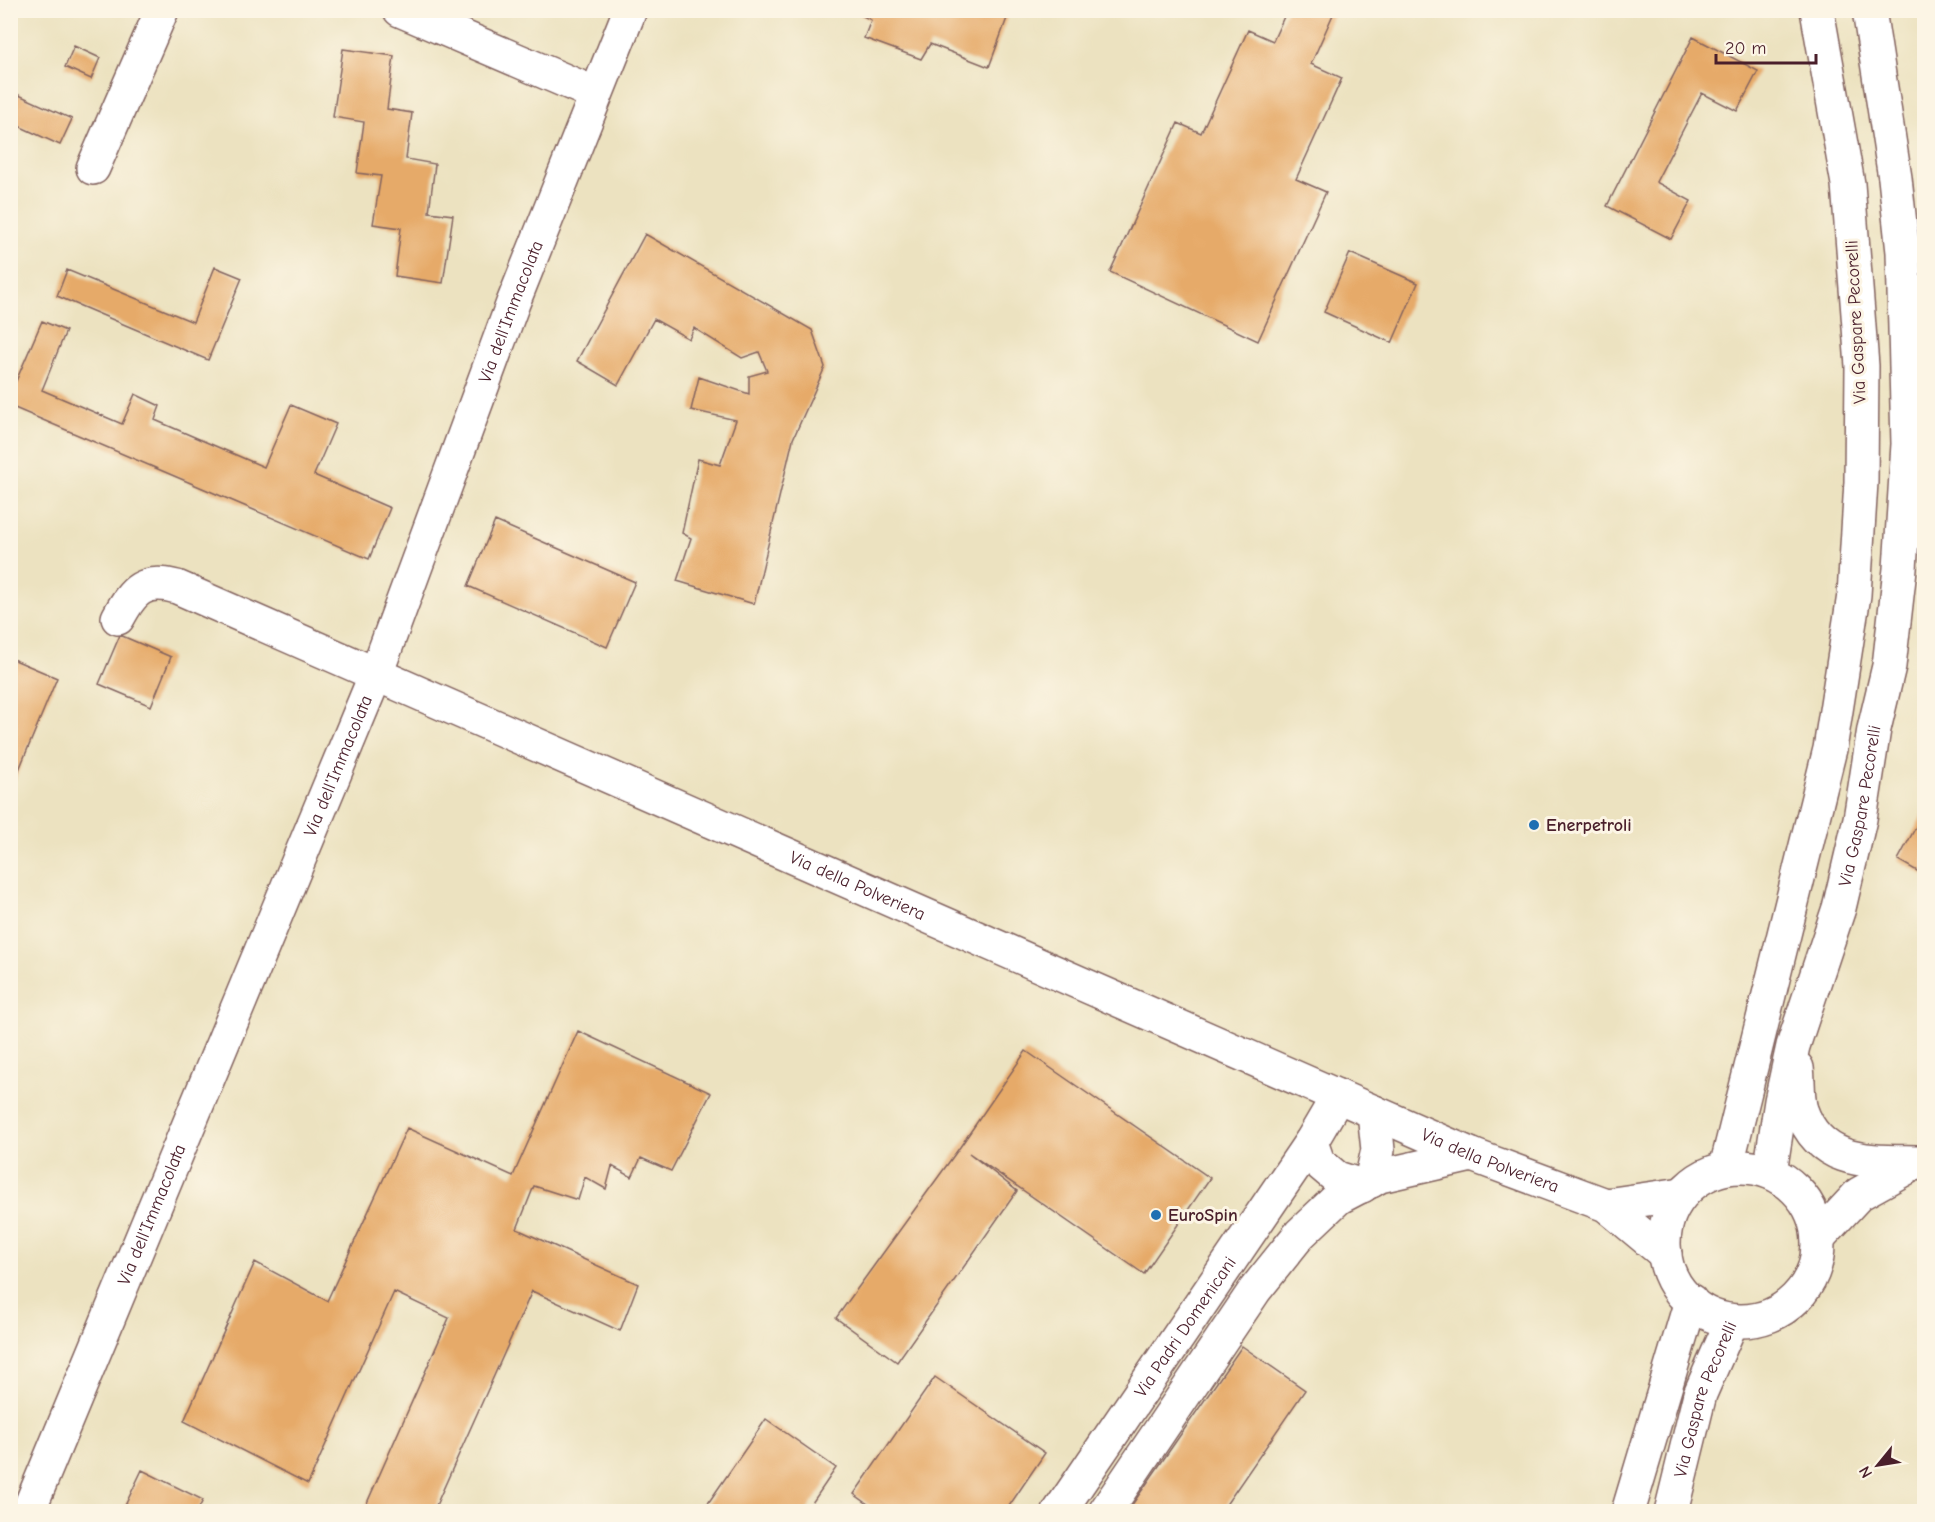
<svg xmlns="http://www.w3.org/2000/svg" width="1935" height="1522" font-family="'Comic Neue',sans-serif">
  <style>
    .building { fill: #e6aa69 }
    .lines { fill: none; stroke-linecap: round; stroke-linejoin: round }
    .minor-casing { stroke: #83635f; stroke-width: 36 }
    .minor { stroke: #fff; stroke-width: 33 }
    .poi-dot { fill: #1f6fb2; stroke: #fcf5e5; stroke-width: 2 }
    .labels { text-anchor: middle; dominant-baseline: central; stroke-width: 6; stroke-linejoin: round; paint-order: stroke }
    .street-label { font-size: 18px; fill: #4a1f2b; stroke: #fcf5e5 }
    .poi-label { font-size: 18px; font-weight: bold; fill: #4a1f2b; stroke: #fcf5e5; text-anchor: start }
  </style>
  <rect width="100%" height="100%" fill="#fcf5e5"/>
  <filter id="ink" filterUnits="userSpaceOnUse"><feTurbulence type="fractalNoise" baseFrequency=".0167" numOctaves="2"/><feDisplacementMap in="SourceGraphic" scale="12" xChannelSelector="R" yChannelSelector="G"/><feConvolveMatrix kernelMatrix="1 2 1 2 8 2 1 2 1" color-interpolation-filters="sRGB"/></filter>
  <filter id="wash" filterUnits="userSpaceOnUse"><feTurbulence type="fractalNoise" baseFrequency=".008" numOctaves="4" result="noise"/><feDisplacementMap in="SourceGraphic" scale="24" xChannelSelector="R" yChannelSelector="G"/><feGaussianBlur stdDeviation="1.35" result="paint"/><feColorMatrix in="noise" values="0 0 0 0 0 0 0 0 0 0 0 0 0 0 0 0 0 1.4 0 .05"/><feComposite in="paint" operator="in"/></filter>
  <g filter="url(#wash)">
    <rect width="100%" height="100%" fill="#ece2c0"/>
    <g id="blocks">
      <path class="building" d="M851,10h159l-21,57 -59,-23 -9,15 -57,-21 7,-18z
        M1287,10h48l-24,54 31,14 -46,101 30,13 -68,149 -148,-69 68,-149 23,10 47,-103 25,11z
        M1693,37l65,34 -21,40 -35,-18 -46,89 35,19 -20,38 -64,-33z
        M74,46l26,12 -9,21 -26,-12z
        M343,49l51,7 -7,53 25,4 -6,46 29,5 -6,48 24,3 -10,68 -48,-7 6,-48 -28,-4 8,-48 -24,-3 7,-51 -31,-5z
        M10,91l62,28 -12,26 -50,-23z
        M645,234l167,96 13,37 -32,72 -39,165 -77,-23 14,-43 -9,-5 16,-74 22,6 16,-45 -45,-10 8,-33 50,17v-18l18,-5 -8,-19 -17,6 -48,-30 -5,11 -35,-20 -36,66 -41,-24z
        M1350,253l68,30 -26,60 -68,-31z
        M215,267l27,11 -34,82 -151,-64 10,-26 126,52z
        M42,321l24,10 -24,59 80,34 13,-30 25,12 -5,14 109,47 27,-62 45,19 -22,51 76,33 -21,51 -359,-153v-11z
        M495,521l140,61 -28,65 -139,-61z
        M120,635l51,22 -20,49 -52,-22z
        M10,658l47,20 -46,111h-1z
        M1924,812v63l-26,-15z
        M578,1031l133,62 -40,78 -30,-13 -9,19 -20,-11 -6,23 -21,-12 -7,23 -44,-14 -17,43 121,55 -18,47 -88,-40 -99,221h-70l86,-194 -55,-26 -86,192 -124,-63 71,-159 72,39 80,-173 106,48z
        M1026,1051l184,127 -66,96 -175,-121 48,38 -120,171 -61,-44 124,-171z
        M1242,1346l63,44 -84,122h-94z
        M935,1377l110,76 -40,59h-126l-25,-18z
        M766,1419l70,49 -30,44h-104z
        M142,1470l61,30 -6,12h-75z"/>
    </g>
  </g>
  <g filter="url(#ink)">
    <use href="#blocks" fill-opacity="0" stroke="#83635f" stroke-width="1.5"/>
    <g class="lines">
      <g class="minor-casing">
        <g id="minor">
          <path d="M400,10l196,84"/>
          <path d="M93,168l69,-158"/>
          <path id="s1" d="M118,618c15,-28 26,-40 59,-31l1295,568 134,50 59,49"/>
          <path d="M1797,1068c2,13 0,29 4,42 19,55 68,51 116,52"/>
          <path d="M1311,1142l7,20 19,16 25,8"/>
          <circle cx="1741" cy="1244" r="77"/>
          <path d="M1726,1168l104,-419 24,-154 7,-113 1,-116 -14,-182 -31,-174"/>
          <path id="s2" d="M1770,1172l11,-71 12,-55 46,-138 21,-89 14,-90 15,-63 11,-97 8,-125 -5,-192 -8,-74 -26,-168"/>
          <path d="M1371,1181l7,-31 -4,-38"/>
          <path d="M1606,1205l76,-11"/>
          <path d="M1818,1238l41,-44 56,-31"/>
          <path id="s3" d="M28,1512l348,-838 137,-371 117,-293"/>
          <path id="s4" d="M1059,1512l252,-370 27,-46"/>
          <path d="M1105,1512l150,-222 45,-56 38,-36 42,-22 92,-21"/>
          <path d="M1628,1512l63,-211"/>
          <path id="s5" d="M1671,1512l29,-118 32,-73"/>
        </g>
      </g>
      <use href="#minor" class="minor"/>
    </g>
  </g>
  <g class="poi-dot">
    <circle cx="1534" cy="825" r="6"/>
    <circle cx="1156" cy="1215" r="6"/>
  </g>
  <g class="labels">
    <g class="street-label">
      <text stroke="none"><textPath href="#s3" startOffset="1294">Via dell'Immacolata</textPath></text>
      <text transform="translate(1856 322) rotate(-93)">Via Gaspare Pecorelli</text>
      <text stroke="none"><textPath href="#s3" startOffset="808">Via dell'Immacolata</textPath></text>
      <text stroke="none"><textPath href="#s2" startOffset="378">Via Gaspare Pecorelli</textPath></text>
      <text stroke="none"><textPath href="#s1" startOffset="818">Via della Polveriera</textPath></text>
      <text stroke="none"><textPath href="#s1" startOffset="1508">Via della Polveriera</textPath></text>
      <text stroke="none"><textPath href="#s3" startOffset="322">Via dell'Immacolata</textPath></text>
      <text stroke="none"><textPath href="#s4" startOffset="224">Via Padri Domenicani</textPath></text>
      <text stroke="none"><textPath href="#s5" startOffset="118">Via Gaspare Pecorelli</textPath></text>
    </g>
    <g class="poi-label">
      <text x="1546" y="825">Enerpetroli</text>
      <text x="1168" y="1215">EuroSpin</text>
    </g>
  </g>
  <rect width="1935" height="1522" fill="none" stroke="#fcf5e5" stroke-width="36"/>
  <g transform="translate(1878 1465) rotate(240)" stroke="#fcf5e5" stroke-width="4.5" paint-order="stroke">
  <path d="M0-4.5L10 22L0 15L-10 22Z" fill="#4a1f2b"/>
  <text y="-9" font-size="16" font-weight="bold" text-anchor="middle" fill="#4a1f2b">N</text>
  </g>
  <path d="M1716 54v9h100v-9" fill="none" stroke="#4a1f2b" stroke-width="3"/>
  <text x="1725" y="54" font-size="18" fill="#4a1f2b" stroke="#fcf5e5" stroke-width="4.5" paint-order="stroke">20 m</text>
</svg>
